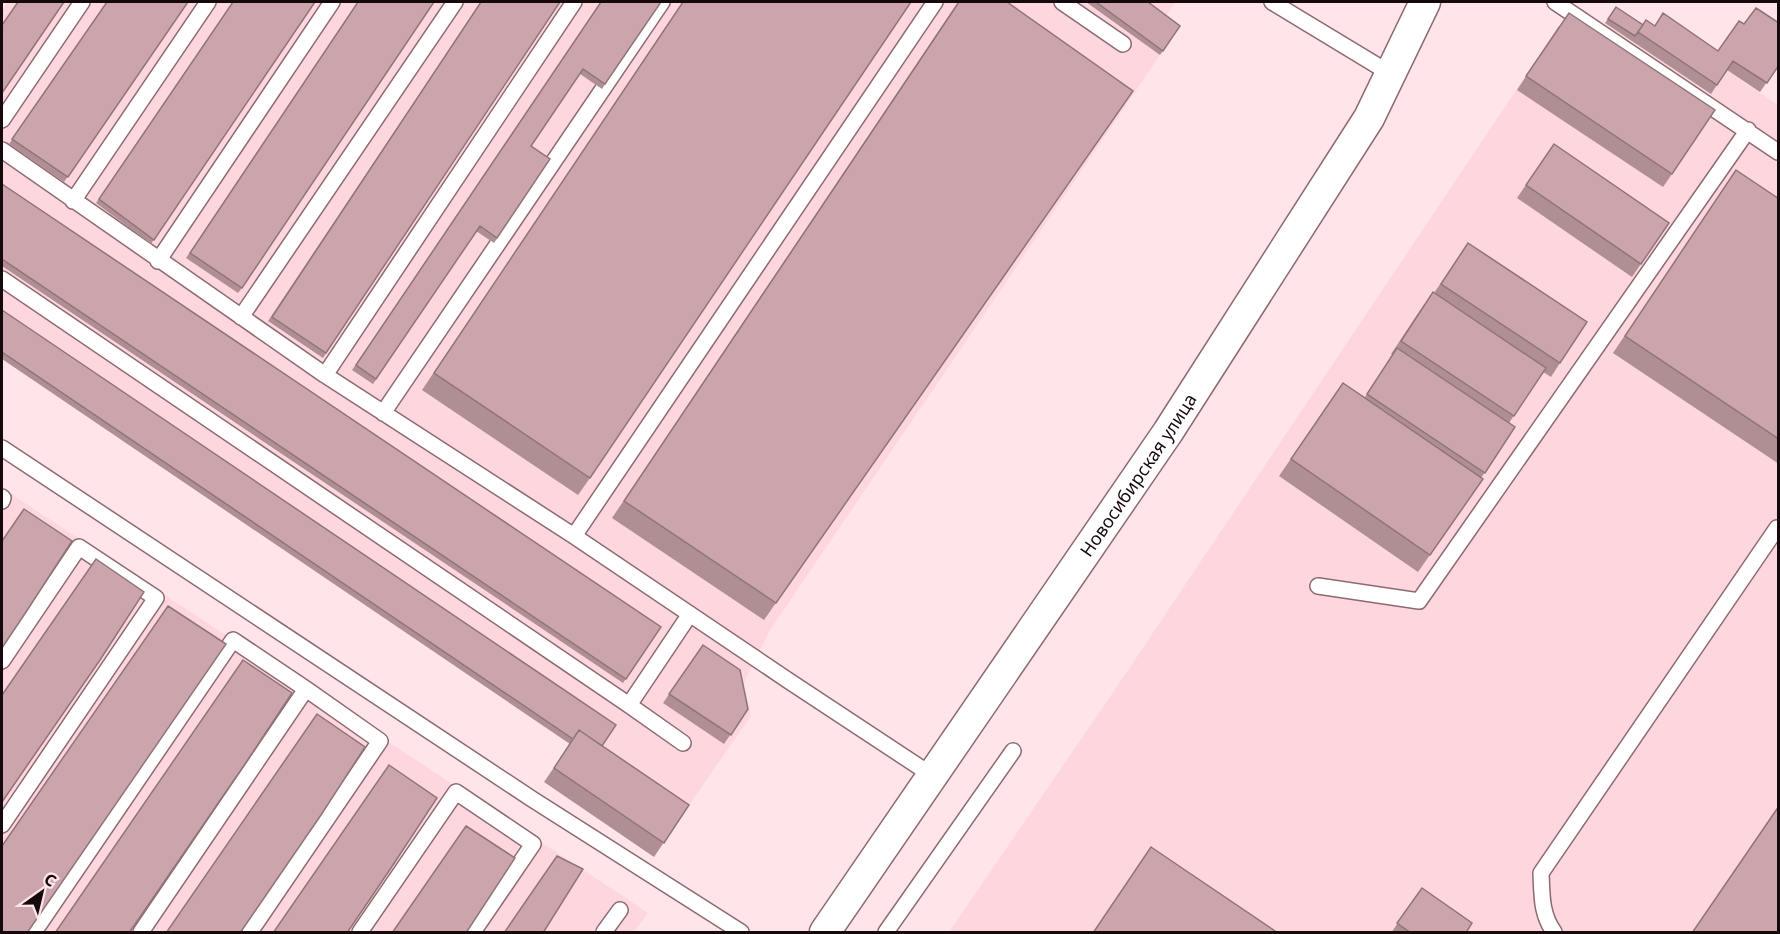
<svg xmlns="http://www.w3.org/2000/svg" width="1780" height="934" font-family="'Noto Sans',sans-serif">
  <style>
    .built { fill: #fed6dd }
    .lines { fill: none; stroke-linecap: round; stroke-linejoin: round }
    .service-casing { stroke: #8d6970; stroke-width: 18 }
    .minor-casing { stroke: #8d6970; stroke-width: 33 }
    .service { stroke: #fff; stroke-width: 15 }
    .minor { stroke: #fff; stroke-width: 30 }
    .wall { fill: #af8e94 }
    .building { fill: #cca5ac; stroke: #8f7478; stroke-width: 1.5 }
    .labels { text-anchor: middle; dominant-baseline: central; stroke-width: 4.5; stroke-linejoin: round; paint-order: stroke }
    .street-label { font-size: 18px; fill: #16090c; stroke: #ffe5ea }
  </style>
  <rect width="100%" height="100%" fill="#ffe5ea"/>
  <path class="built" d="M8,2h1167l-12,19 14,9 -407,600 -26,53 7,33 -71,102 -678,-459v-348z
    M1613,12l35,23 8,-12 122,82v827h-829l169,-247 441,-659 30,20z
    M2,488l624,410 22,15 -14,19h-632z"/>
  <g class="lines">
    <g class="service-casing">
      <path id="service" d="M1062,2l61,42
        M1272,2l119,72
        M1555,2l223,150
        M2,120l80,-118
        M2,150l323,225 249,161 215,145 144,95
        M73,201l135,-199
        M158,261l174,-259
        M2,279l627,426 54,38
        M241,317l214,-315
        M325,375l249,-373
        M383,413l279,-411
        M2,448l530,351 209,133
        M2,497l1,1 -1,3
        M574,536l361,-534
        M1318,586l101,15 329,-471
        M2,661l77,-114 77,51 -154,227
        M629,705l61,-91
        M34,932l199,-292 73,49 74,52 -130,191
        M141,932l165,-243
        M360,932l96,-140 77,52 -60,88
        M604,932l16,-22
        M886,932l127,-181
        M1554,932c-13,-18 -12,-37 -13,-59l236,-345h1"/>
    </g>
    <g class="minor-casing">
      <g id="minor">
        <path id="s1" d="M825,932l343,-500 201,-314 56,-116"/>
      </g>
    </g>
    <use href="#service" class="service"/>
    <use href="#minor" class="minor"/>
  </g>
  <path class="wall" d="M107,2h81l-124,180 -55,-38z
    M233,2h82l-164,242 -55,-41z
    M358,2l-116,286 -4,5 -52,-35z
    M481,2h79l-237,356 -55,-37z
    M601,2h60l-59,87 -22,-15 -49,72 19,13 -56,84 -18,-12 -103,153 -21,-14z
    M683,2l-93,476 -12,17 -156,-105z
    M958,2l175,89 -369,529 -152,-102z
    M1086,2h62l32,24 -20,29z
    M1616,7l27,18 11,1 64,25 61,14 -19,27 -33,-22 -16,24 -106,-71z
    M1559,26l113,148 -9,13 -146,-97z
    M1554,144l115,79 -37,54 -115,-79z
    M2,184l659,443 -38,56 -621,-417z
    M1724,188l55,11v265l-166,-111z
    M1468,243l92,120 -9,14 -8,-5 -34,51 6,4 -34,51 2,1 -65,93 -139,-96 64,-93 22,14 28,-42 -2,-1 32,-48 11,-13z
    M2,310l600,436 87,59 -35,52 -110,-75 26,-38 -568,-385z
    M703,645l45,64 -24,35 -61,-41z
    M1422,888l44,45h-75z"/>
  <path class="building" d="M18,2h46l-62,91v-68z
    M107,2h81l-120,175 -56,-38z
    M233,2h82l-161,238 -55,-41z
    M358,2h76l-192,286 -52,-35z
    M481,2h79l-234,351 -54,-36z
    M601,2h60l-56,82 -22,-15 -52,77 19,13 -53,79 -17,-12 -104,153 -20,-14z
    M683,2h228l-321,476 -156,-105z
    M959,2h48l126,89 -357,512 -152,-102z
    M1096,2h52l32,24 -17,25z
    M1616,7l27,18 -8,11 -27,-17z
    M1756,8l23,15v42l-12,18 -34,-22 -16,24 -79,-53 8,-12 9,6 8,-13 55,38 21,-30 5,3z
    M1569,13l146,97 -43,64 -146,-98z
    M1554,144l115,79 -28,41 -115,-79z
    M1736,170l43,29v240l-154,-103z
    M2,184l659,443 -35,52 -624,-420z
    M1468,243l119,79 -27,41 -119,-79z
    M1433,292l113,76 -32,48 -113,-75z
    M2,310l614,415 -14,21 -23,-16 -6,9 -571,-387z
    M1397,348l118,79 -30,46 -118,-79z
    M1343,383l140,96 -53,76 -139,-96z
    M24,509l48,32 -44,68 -26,39v-107z
    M96,559l48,33 -44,68 -98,142v-107z
    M168,606l58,38 -199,289h-25v-87z
    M703,645l37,25 8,39 -17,26 -62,-41z
    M243,660l49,33 -45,68 -118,172h-74z
    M317,714l48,33 -44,68 -81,118h-74z
    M579,730l110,75 -25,38 -110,-75z
    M389,765l48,33 -44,67 -46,68h-74z
    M1779,806v127h-87z
    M466,826l49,32 -49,75h-74z
    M1151,847l127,86h-185z
    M557,856l26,13 -40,64h-39z
    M1422,888l50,35 -6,10h-55l-14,-10z"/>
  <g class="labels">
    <g class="street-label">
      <text stroke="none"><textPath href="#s1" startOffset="554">Новосибирская улица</textPath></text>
    </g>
  </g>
  <rect width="1780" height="934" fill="none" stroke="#16090c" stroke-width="6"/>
  <g transform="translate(42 892) rotate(34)" stroke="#ffe5ea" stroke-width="4.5" paint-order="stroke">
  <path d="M0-4.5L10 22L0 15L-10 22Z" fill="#16090c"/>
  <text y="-9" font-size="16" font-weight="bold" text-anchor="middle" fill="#16090c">С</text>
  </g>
</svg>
